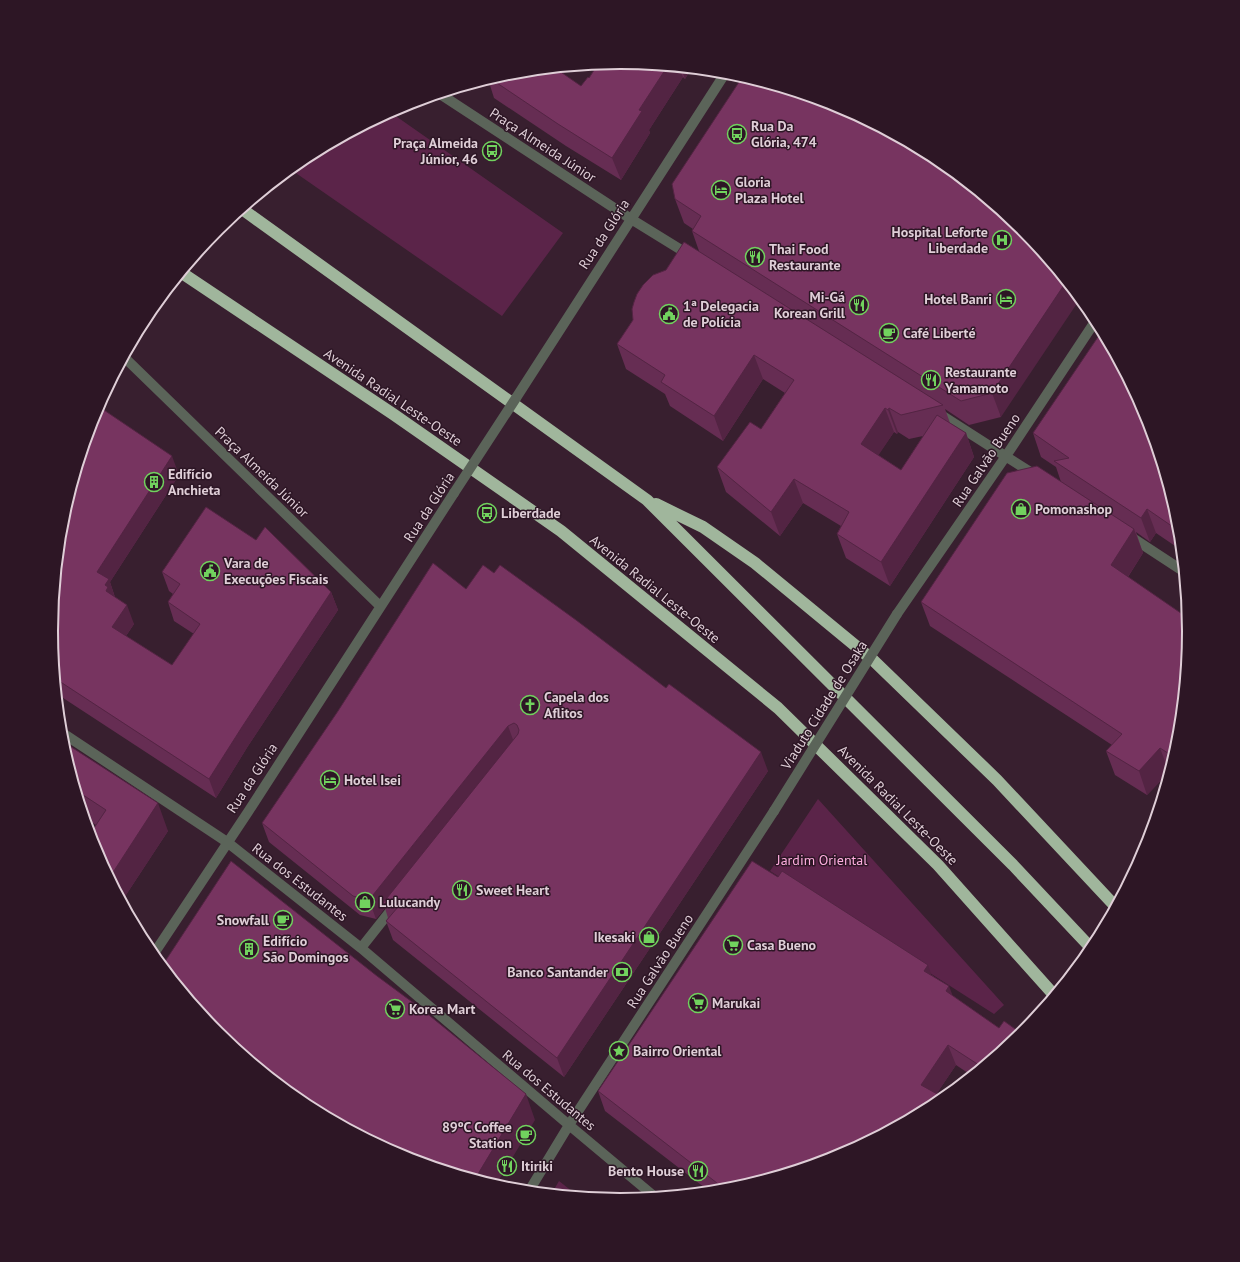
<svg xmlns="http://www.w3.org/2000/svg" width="1240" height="1262" font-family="'PT Sans',sans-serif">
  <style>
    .green { fill: #5b2449 }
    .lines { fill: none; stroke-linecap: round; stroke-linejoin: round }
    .minor { stroke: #5b6459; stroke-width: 10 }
    .highway { stroke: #a0b69c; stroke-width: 12 }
    .minor-bridge { stroke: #5b6459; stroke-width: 10 }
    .wall { fill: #662d53; fill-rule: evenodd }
    .shaded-wall { fill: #532443 }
    .building { fill: #773460; stroke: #532443 }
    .labels { text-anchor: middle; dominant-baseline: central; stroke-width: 3; stroke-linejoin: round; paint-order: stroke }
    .poi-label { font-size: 14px; font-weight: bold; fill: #dfced7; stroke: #2d1625; text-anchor: start }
    .street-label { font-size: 14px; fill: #dfced7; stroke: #2d1625 }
    .park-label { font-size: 14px; fill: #feaedf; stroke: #2d1625 }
    .rim { fill: none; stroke: #dfced7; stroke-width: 2 }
  </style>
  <rect width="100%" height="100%" fill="#381f2f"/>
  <path class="green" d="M390,112l173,121 -61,83 -212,-147 14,-11z
    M818,799l186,206 -10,9 -224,-143z
    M559,1181l19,15 -26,-3z"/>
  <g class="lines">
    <path class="minor" d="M440,94l191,125 60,37
      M124,357l256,249
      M516,398l210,-326
      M938,413l97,62
      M1128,535l55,36
      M897,614l109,-158 90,-136
      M61,732l166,110 134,106 208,177 86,72
      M361,948l34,-43
      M153,955l95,-143 206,-319
      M529,1191l40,-66 205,-314"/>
    <path class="highway" d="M242,209l405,291 366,365 79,84
      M182,273l211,141 168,117 217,177 160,157 116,130
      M656,504l47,23 52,36 119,98 123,119 118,126"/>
    <path class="minor-bridge" d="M454,493l62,-95
      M774,811l123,-197"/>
  </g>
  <path class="wall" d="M620,62l71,7 -6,10 -2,-2 -34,53 1,3 -29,47 -55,-34 -72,-48 -6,-19 21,-6 72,13 8,-8z
    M936,158l65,259 -32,8 -24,-16 5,14 16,10 8,24 -84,129 -44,-28 -9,-24 4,-8 -38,-23 -23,33 -54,-44 -9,-25 44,-38 24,-36 -22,-14 -40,62 -53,-35 -5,-12 -39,-25 -9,-25 49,-74 33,-19 -7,-20 1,-2 -9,-6 -9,-24zM894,432l3,2 1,-2 11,7 14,-3 -22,34 -23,-15z
    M110,384l1,3 -13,20 81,68 -69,107 5,15 19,27 -8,12 46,29 22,-31 -20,-13 -6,-19 5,-8 -4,-3 -7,-19 169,20 7,18 -90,136 -32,52 -159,-104 -6,-63 43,-218z
    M1033,433l145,87 3,30 -25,-17 -6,9 -14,-10 7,21 -15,24 50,165 -9,30 -22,23 -32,-20 -9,-24 6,-6 -182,-119 -9,-24 140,-120 -5,-15 -15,-10z
    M466,589l302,182 -204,306 -171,-137 -7,-19 2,-3 -3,-10 -9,11 -16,-4 -91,-73 -7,-19z
    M62,741l106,90 -46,70 -28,-52 2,-24 -11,-7z
    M932,975l21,21 46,32 23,6 -51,41 -15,-10 -19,28 -206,96 -22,2 -104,-80 -7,-20z"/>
  <path class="shaded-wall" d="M667,67l12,1 4,9 -34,53 1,3 -29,47 -9,-22 27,-48z
    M681,68l10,1 -6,10z
    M1066,282l14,17 -79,118 -9,-24z
    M754,355l9,24 -40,62 -9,-25z
    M110,384l1,3 -15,22z
    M885,408l9,24 -24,36 -9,-24z
    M889,408l9,24 -1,2 -9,-24z
    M966,433l8,24 -84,129 -9,-24z
    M172,456l7,19 -69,107 5,16 -9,-7 -9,-19z
    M794,479l9,24 -23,33 -9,-24z
    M1147,509l9,24 -6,9 -9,-24z
    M1134,529l9,24 -23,36 -9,-24z
    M331,592l7,18 -90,136 -32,52 -7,-19 33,-52z
    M127,605l7,19 -15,22 -7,-19z
    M508,726l7,19 -132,158 2,5 -9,11 -7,-19z
    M1160,748l9,24 -22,23 -8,-24z
    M761,752l7,19 -204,306 -7,-19z
    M158,803l10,28 -46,70 -12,-24z
    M928,965l7,20 -11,-14z
    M949,986l8,21 -11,-16z
    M948,1045l8,20 -27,40 -8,-20z
    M526,1094l9,26 -39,65 -21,-6z"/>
  <path class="building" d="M620,62l47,5 -28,43 3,1 -30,47 -54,-34 -67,-45 18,-6 46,-5 26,18 7,-9 1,1 9,-14z
    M743,76l95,29 98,53 86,71 44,53 -74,111 -31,8 -269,-170 9,-15 -26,-17 -3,-15z
    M684,242l259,163 -42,10 -12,-7 -1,2 -3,-2 -24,36 40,26 36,-55 29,18 -85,129 -44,-28 12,-22 -55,-33 -23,33 -54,-45 33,-45 11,7 33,-49 -40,-25 -40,61 -53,-34 4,-7 -48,-31 16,-24 -1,-11 2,-7 3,-8 6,-9 10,-10 13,-5z
    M1102,331l44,82 32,107 1,11 -32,-22 -6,9 -87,-57 15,-3 -36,-25z
    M98,406l74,50 -75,116 12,7 -4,6 3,2 -2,4 21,14 -15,22 60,38 28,-41 -32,-22 12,-18 -18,-12 44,-65 50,33 9,-13 66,65 -89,135 -33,52 -153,-100 -5,-48 11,-111 32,-107z
    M1037,466l97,63 -23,36 77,53 1,13 -11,111 -4,15 -14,-9 -21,23 -33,-20 16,-17 -201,-132 86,-129z
    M433,563l33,26 17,-24 11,8 6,-8 76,55 90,68 3,-4 92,68 -204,306 -171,-137 12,-14 -15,-4 135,-169 1,-4 -2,-5 -3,-2 -6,3 -139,174 -16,-4 -91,-73 76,-112z
    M62,741l96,62 -48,74 -16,-28 -4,-15 16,-24 -29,-19z
    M231,861l146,115 42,31 107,87 -51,85 -73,-22 -98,-53 -86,-71 -56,-67z
    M752,861l26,16 4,-6 146,94 -4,6 25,15 -3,5 53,37 5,-7 18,13 -40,33 -34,-22 -27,40 18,10 5,3 -8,6 -98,53 -107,32 -5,1 -128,-99z"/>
  <defs>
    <g id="bus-ring" transform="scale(1)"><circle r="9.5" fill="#2d1625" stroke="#71d25e" stroke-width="1.5"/><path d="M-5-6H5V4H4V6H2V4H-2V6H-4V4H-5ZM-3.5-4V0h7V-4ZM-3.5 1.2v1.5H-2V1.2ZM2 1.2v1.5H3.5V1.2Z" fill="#71d25e"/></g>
    <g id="hotel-ring" transform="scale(1)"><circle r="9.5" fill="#2d1625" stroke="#71d25e" stroke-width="1.5"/><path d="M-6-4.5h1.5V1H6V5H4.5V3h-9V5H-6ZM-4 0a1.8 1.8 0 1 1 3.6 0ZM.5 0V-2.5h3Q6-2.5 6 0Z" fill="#71d25e"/></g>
    <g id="hospital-ring" transform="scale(1)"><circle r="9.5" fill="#2d1625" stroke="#71d25e" stroke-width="1.5"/><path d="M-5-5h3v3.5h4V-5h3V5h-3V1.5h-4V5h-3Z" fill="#71d25e"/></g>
    <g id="restaurant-ring" transform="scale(1)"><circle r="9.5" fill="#2d1625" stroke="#71d25e" stroke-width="1.5"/><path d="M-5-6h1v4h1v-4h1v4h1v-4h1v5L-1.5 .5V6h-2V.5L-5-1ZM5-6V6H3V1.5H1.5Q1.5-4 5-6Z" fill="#71d25e"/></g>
    <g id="civic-ring" transform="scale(1)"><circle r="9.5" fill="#2d1625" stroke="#71d25e" stroke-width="1.5"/><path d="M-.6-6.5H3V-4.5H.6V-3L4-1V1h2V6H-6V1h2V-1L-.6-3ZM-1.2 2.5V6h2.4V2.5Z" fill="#71d25e"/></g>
    <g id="cafe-ring" transform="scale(1)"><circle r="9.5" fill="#2d1625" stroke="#71d25e" stroke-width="1.5"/><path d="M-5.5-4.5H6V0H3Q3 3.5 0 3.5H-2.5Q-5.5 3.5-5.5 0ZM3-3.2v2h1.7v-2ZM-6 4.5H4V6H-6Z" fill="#71d25e"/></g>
    <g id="building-ring" transform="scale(1)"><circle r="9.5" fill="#2d1625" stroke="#71d25e" stroke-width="1.5"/><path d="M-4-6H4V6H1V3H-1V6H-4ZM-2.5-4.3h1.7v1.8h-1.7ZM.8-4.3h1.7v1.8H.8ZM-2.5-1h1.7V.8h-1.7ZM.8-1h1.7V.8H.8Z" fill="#71d25e"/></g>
    <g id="shop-ring" transform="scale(1)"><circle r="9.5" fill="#2d1625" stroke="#71d25e" stroke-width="1.5"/><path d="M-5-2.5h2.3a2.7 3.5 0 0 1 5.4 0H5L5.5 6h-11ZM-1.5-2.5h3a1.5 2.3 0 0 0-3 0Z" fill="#71d25e"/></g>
    <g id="church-ring" transform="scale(1)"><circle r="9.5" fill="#2d1625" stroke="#71d25e" stroke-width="1.5"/><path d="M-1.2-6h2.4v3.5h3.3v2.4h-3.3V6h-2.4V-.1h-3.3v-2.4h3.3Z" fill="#71d25e"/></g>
    <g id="supermarket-ring" transform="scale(1)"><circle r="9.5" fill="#2d1625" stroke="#71d25e" stroke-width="1.5"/><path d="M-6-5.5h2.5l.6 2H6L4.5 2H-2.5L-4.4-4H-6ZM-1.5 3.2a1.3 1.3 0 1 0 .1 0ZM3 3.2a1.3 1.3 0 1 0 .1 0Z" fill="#71d25e"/></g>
    <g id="bank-ring" transform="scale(1)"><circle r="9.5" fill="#2d1625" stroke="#71d25e" stroke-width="1.5"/><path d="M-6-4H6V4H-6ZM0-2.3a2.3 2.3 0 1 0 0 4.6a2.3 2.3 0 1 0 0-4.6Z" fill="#71d25e"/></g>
    <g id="sight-ring" transform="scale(1)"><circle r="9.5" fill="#2d1625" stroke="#71d25e" stroke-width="1.5"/><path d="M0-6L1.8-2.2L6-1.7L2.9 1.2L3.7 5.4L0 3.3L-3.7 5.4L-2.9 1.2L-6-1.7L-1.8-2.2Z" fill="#71d25e"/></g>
  </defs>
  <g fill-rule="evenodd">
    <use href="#bus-ring" x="737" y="134"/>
    <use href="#bus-ring" x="492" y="151"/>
    <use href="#hotel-ring" x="721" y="190"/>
    <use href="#hospital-ring" x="1002" y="240"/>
    <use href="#restaurant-ring" x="755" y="257"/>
    <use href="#hotel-ring" x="1006" y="299"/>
    <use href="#restaurant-ring" x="859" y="305"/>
    <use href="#civic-ring" x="669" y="314"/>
    <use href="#cafe-ring" x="889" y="333"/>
    <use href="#restaurant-ring" x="931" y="380"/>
    <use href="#building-ring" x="154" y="482"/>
    <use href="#shop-ring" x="1021" y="509"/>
    <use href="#bus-ring" x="487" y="513"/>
    <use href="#civic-ring" x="210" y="571"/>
    <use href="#church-ring" x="530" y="705"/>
    <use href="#hotel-ring" x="330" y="780"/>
    <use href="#restaurant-ring" x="462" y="890"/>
    <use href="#shop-ring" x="365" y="902"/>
    <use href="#cafe-ring" x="283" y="920"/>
    <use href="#shop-ring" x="649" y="937"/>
    <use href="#supermarket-ring" x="733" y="945"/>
    <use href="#building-ring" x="249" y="949"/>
    <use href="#bank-ring" x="622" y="972"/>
    <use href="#supermarket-ring" x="698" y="1003"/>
    <use href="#supermarket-ring" x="395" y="1009"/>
    <use href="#sight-ring" x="619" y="1051"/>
    <use href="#cafe-ring" x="526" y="1135"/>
    <use href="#restaurant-ring" x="507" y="1166"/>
    <use href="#restaurant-ring" x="698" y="1171"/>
  </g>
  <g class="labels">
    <g class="poi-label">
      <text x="751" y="126">Rua Da<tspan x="751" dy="16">Glória, 474</tspan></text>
      <text x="478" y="143" text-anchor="end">Praça Almeida<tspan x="478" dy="16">Júnior, 46</tspan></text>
      <text x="735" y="182">Gloria<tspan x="735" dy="16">Plaza Hotel</tspan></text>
      <text x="988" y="232" text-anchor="end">Hospital Leforte<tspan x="988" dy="16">Liberdade</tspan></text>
      <text x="769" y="249">Thai Food<tspan x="769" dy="16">Restaurante</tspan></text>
      <text x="845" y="297" text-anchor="end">Mi-Gá<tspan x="845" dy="16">Korean Grill</tspan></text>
      <text x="992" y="299" text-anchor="end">Hotel Banri</text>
      <text x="683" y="306">1ª Delegacia<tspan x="683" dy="16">de Polícia</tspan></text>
      <text x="903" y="333">Café Liberté</text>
      <text x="945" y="372">Restaurante<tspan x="945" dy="16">Yamamoto</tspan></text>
      <text x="168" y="474">Edifício<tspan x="168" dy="16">Anchieta</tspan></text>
      <text x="1035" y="509">Pomonashop</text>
      <text x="501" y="513">Liberdade</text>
      <text x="224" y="563">Vara de<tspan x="224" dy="16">Execuções Fiscais</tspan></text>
      <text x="544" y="697">Capela dos<tspan x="544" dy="16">Aflitos</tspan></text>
      <text x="344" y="780">Hotel Isei</text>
      <text x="476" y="890">Sweet Heart</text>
      <text x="379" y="902">Lulucandy</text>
      <text x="269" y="920" text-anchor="end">Snowfall</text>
      <text x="635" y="937" text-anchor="end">Ikesaki</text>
      <text x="263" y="941">Edifício<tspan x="263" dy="16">São Domingos</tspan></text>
      <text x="747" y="945">Casa Bueno</text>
      <text x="608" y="972" text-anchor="end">Banco Santander</text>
      <text x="712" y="1003">Marukai</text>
      <text x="409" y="1009">Korea Mart</text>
      <text x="633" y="1051">Bairro Oriental</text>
      <text x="512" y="1127" text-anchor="end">89ºC Coffee<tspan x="512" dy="16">Station</tspan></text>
      <text x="521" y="1166">Itiriki</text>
      <text x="684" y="1171" text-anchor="end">Bento House</text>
    </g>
    <g class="street-label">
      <text transform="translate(543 145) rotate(33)">Praça Almeida Júnior</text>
      <text transform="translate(604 234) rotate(-57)">Rua da Glória</text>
      <text transform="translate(393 397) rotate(34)">Avenida Radial Leste-Oeste</text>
      <text transform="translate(986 460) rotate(-56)">Rua Galvão Bueno</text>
      <text transform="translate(262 472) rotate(44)">Praça Almeida Júnior</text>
      <text transform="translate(429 507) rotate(-57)">Rua da Glória</text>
      <text transform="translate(655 589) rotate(39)">Avenida Radial Leste-Oeste</text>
      <text transform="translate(824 705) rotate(-58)">Viaduto Cidade de Osaka</text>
      <text transform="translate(252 778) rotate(-57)">Rua da Glória</text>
      <text transform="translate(898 805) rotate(45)">Avenida Radial Leste-Oeste</text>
      <text transform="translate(300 882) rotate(38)">Rua dos Estudantes</text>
      <text transform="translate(660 961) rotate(-57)">Rua Galvão Bueno</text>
      <text transform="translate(549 1090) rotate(40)">Rua dos Estudantes</text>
    </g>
    <g class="park-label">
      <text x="822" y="860">Jardim Oriental</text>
    </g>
  </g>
  <path d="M0 0H1240V1262H0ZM58 631a562 562 0 1 1 1124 0a562 562 0 1 1-1124 0Z" fill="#2d1625" fill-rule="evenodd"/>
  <path class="rim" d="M58 631a562 562 0 1 1 1124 0a562 562 0 1 1-1124 0Z"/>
</svg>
